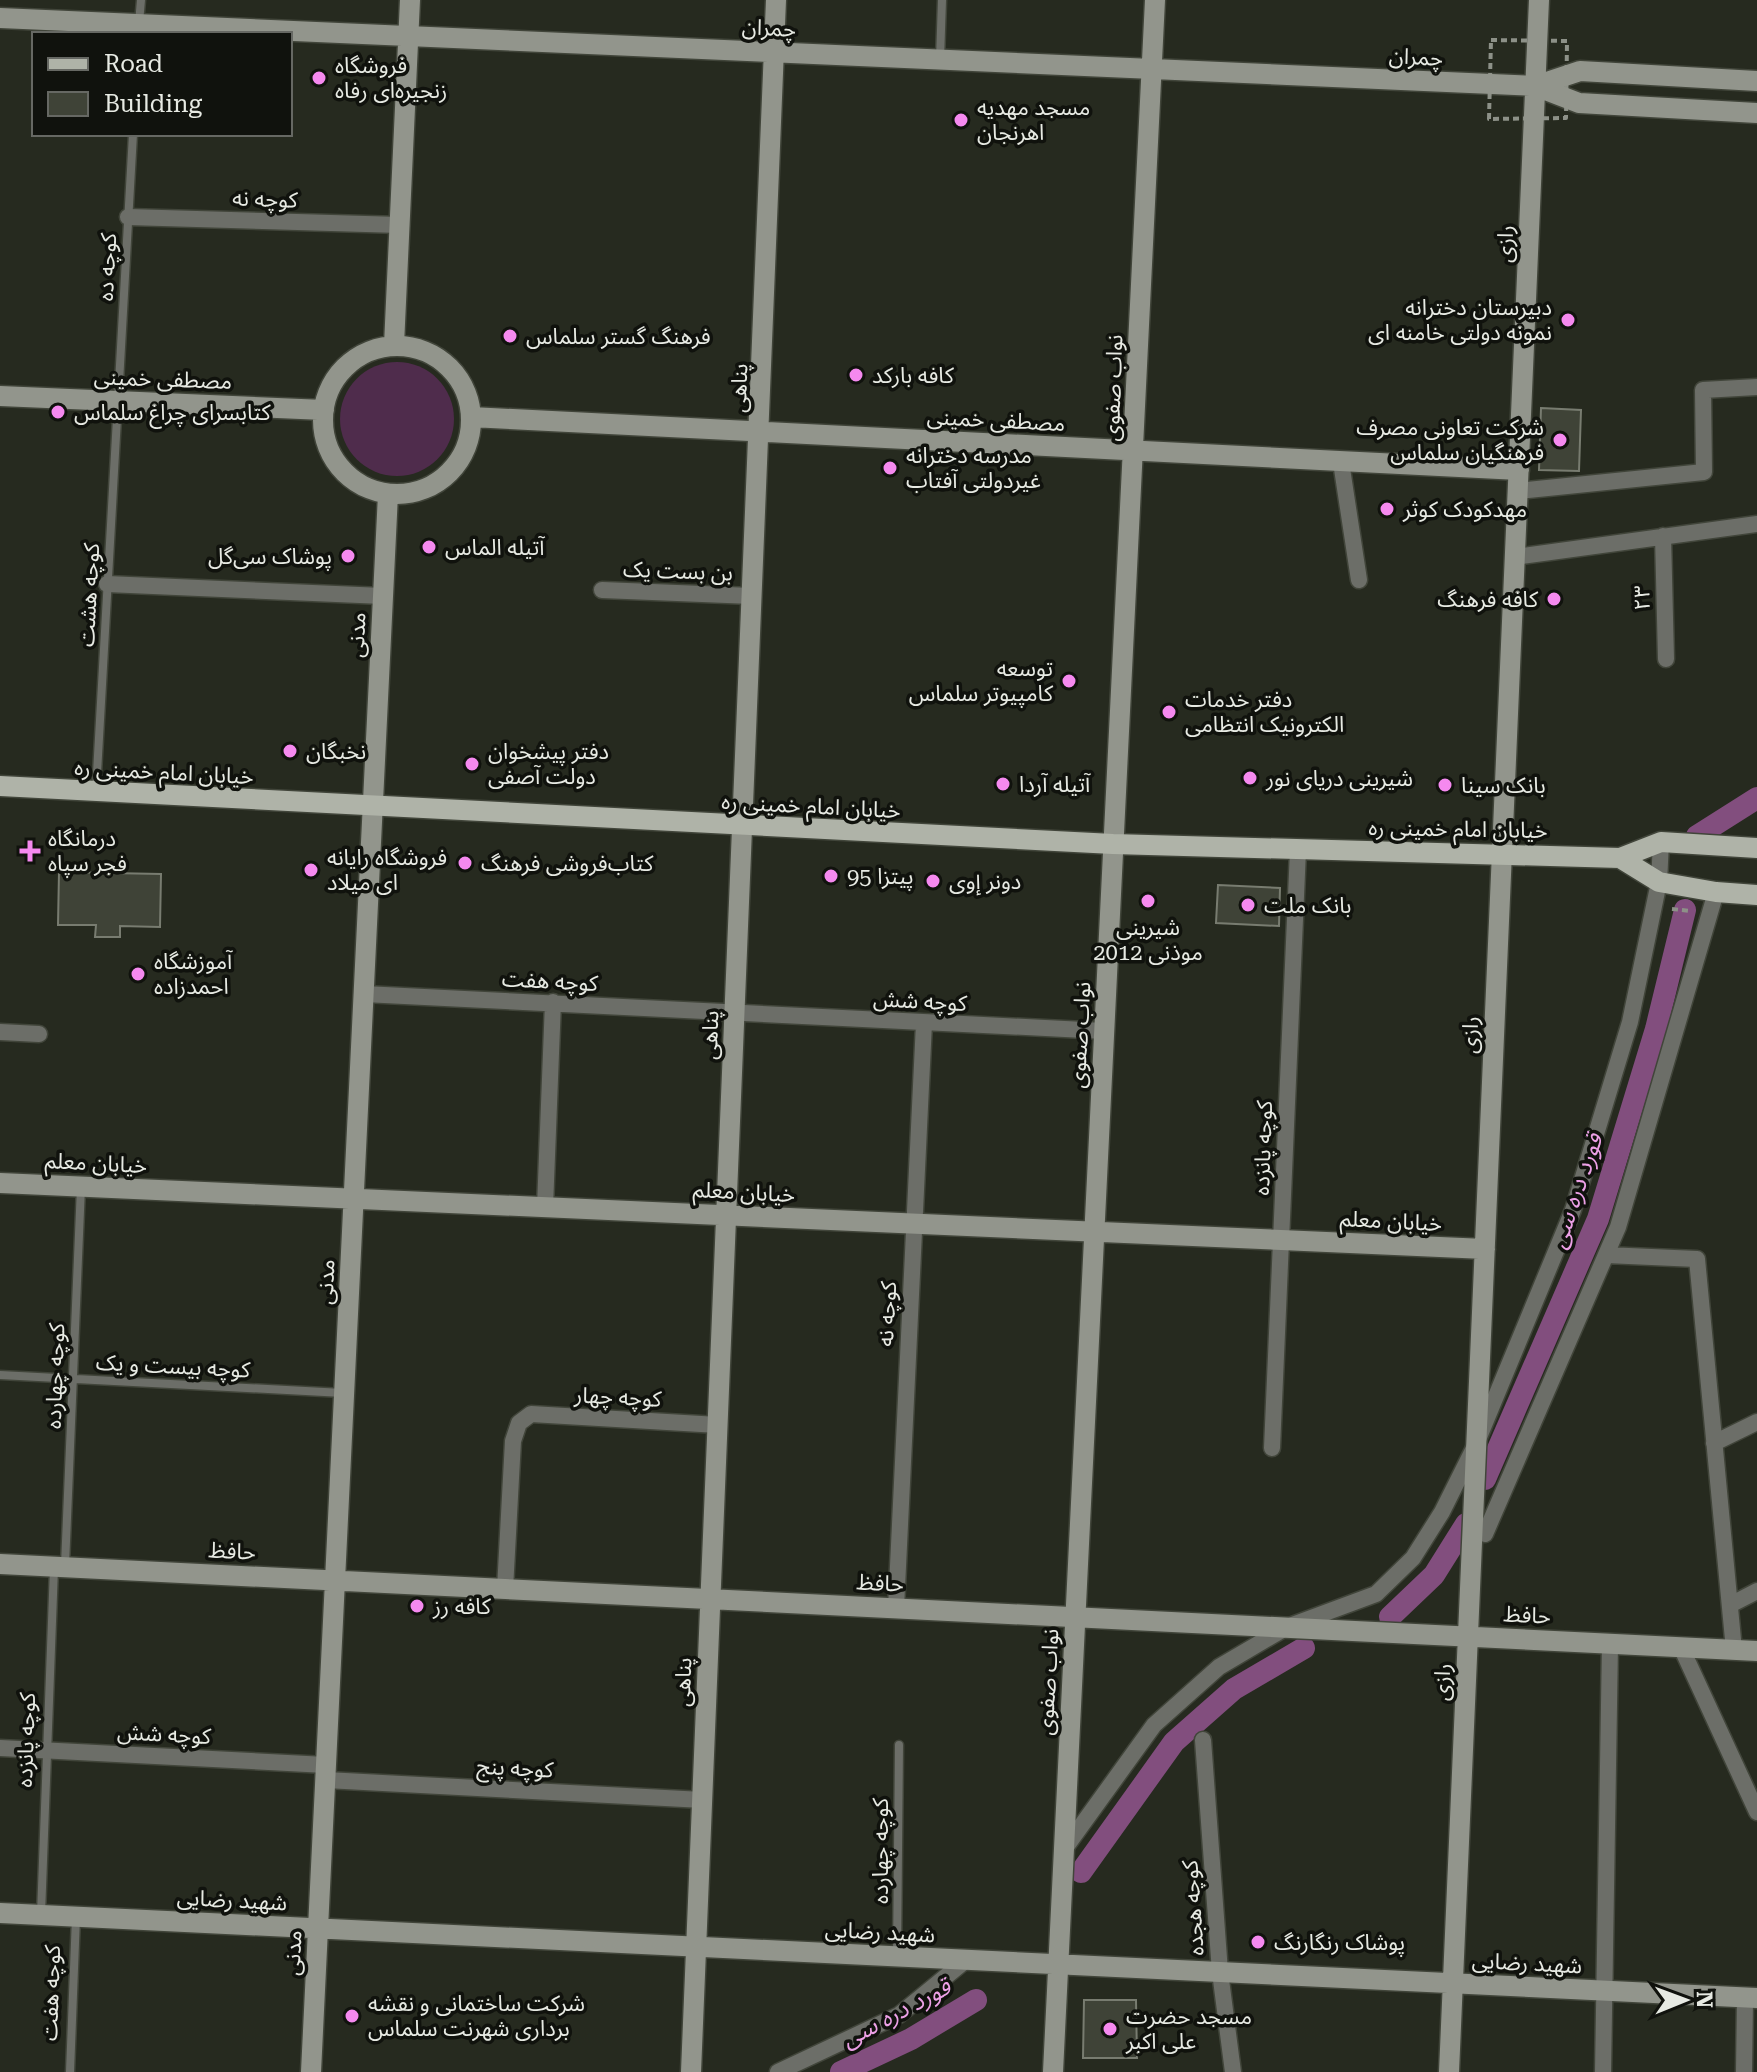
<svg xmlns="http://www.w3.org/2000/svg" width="1757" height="2072" font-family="'Roboto Serif','Noto Sans Arabic',serif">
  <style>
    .green { fill: #4f2c4c }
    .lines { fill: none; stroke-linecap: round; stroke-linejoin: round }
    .canal { stroke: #824e7e; stroke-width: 22 }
    .building { fill: #3f4337; stroke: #787c70; stroke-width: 2 }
    .lane-casing { stroke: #41453a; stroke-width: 11 }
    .street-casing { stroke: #41453a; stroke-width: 19 }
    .secondary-casing { stroke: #41453a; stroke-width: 23 }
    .primary-casing { stroke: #41453a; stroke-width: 23 }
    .path { stroke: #8d9188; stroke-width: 4; stroke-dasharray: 6 4; stroke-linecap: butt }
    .lane { stroke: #6c6e68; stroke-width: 8 }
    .street { stroke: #6c6e68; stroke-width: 16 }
    .secondary { stroke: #92958c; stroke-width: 20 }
    .primary { stroke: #afb3a8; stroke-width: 20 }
    .poi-dot { fill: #f589ef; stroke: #10120d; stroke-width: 3 }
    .labels { text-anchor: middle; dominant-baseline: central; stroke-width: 7; stroke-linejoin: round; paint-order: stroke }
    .street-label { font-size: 22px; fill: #e7eae3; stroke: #10120d }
    .poi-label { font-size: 22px; fill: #e7eae3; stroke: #10120d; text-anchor: start }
    .water-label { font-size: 24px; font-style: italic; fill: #eca0e6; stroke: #10120d }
  </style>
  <rect width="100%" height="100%" fill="#262a1f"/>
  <path class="green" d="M340 419a57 57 0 1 1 114 0a57 57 0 1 1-114 0Z"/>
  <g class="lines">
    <path class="canal" d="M1697,836l60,-38
      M1485,1479l113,-260 58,-190 29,-119
      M1390,1617l44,-42 32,-51
      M1081,1872l93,-130 60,-53 70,-41
      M841,2072l70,-33 65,-39"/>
  </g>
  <path class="building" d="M1541,408l40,2 -2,61 -40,-1z
    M59,872l102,2 -1,53 -40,-1v11h-25l1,-12h-38z
    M1218,885l62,3 -1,38 -63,-3z
    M1084,2000h52l1,58h-54z"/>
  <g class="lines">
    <g class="lane-casing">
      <path id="lane" d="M139,23l2,-23
        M940,59l2,-59
        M96,791l37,-657
        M0,1375l343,18
        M65,1565l16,-378
        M41,1914l13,-346
        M897,1956l2,-211
        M70,2072l6,-155"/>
    </g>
    <g class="street-casing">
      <path id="street" d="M128,217l272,8
        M1341,462l18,118
        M1518,491l186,-19 -1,-82 54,-3
        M1663,536l3,123
        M1515,557l242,-33
        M107,584l276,12
        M602,590l150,6
        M364,994l740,37
        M0,1032l39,2
        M545,1207l8,-205
        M1606,1255l91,4 37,391
        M1714,1443l43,-21
        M1272,1448l26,-598
        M1485,1534l133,-307 98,-335
        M505,1589l8,-148 6,-18 12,-9 187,11
        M1730,1605l27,-14
        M896,1608l28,-585
        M1681,1647l76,165
        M1203,1740l17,232 13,100
        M0,1748l326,17
        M326,1780l377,20
        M1063,1851l91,-126 65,-58 68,-40 89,-33 37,-36 29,-46 35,-70 96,-232 57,-188 29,-140 2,-40
        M778,2072l121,-57 67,-55
        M1603,2072l7,-428
        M1744,2072l1,-74"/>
    </g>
    <g class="secondary-casing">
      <path id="secondary" d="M0,18l1535,68 44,17 178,10
        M1535,86l45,-15 177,10
        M394,345l16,-345
        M323 420a74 74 0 1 1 148 0a74 74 0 1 1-148 0Z
        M0,396l324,14
        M471,417l1048,53
        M0,1183l1485,66
        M0,1564l1757,87
        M0,1913l1757,85
        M311,2072l77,-1578
        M691,2072l85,-2072
        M1053,2072l102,-2072
        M1449,2072l90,-2072"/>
    </g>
    <g class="primary-casing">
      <path id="primary" d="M0,786l1113,58 507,14 41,-16 96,6
        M1620,858l39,24 57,10 41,3"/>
    </g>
    <path class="path" d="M1491,40l76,1 -1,77 -77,1z
      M1672,909l19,2"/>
    <use href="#lane" class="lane"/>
    <use href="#street" class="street"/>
    <use href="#secondary" class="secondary"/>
    <use href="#primary" class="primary"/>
  </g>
  <g class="poi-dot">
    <circle cx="319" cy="78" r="8"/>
    <circle cx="961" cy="120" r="8"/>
    <circle cx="1568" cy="320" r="8"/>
    <circle cx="510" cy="336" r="8"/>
    <circle cx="856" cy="375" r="8"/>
    <circle cx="58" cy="412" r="8"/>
    <circle cx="1560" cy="440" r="8"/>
    <circle cx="890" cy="468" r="8"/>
    <circle cx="1387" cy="509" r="8"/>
    <circle cx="429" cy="547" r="8"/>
    <circle cx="348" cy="556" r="8"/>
    <circle cx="1554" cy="599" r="8"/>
    <circle cx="1069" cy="681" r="8"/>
    <circle cx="1169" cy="712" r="8"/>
    <circle cx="290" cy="751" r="8"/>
    <circle cx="472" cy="764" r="8"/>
    <circle cx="1250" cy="778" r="8"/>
    <circle cx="1003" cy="784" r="8"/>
    <circle cx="1445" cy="785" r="8"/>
    <path d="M26 839h8v8h8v8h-8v8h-8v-8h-8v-8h8z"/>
    <circle cx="465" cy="863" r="8"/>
    <circle cx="311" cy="870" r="8"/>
    <circle cx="831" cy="876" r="8"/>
    <circle cx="933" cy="881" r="8"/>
    <circle cx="1148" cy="901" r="8"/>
    <circle cx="1248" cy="905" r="8"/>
    <circle cx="138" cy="974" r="8"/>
    <circle cx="417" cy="1606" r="8"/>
    <circle cx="1258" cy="1942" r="8"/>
    <circle cx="352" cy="2016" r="8"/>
    <circle cx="1110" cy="2029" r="8"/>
  </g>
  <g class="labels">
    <g class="street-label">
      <text transform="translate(769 28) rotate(3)">چمران</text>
      <text transform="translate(1416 57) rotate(3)">چمران</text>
      <text transform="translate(265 199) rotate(2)">کوچه نه</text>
      <text transform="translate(1505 244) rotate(-88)">رازی</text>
      <text transform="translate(107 267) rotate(-87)">کوچه ده</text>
      <text transform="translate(163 379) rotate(2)">مصطفی خمینی</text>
      <text transform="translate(739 388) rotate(-88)">پناهی</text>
      <text transform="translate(1113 388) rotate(-88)">نواب صفوی</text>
      <text transform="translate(996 420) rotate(3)">مصطفی خمینی</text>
      <text transform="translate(678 571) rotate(2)">بن بست یک</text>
      <text transform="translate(89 595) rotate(-87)">کوچه هشت</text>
      <text transform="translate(1642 598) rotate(-91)">۲۳</text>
      <text transform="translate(357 635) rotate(-87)">مدنی</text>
      <text transform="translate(164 772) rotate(3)">خیابان امام خمینی ره</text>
      <text transform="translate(811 806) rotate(3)">خیابان امام خمینی ره</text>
      <text transform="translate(1458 829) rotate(1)">خیابان امام خمینی ره</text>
      <text transform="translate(550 981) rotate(3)">کوچه هفت</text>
      <text transform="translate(920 1001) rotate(3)">کوچه شش</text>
      <text transform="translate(710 1035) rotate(-88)">پناهی</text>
      <text transform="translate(1080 1035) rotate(-87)">نواب صفوی</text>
      <text transform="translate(1470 1035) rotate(-88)">رازی</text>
      <text transform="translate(1263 1148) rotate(-88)">کوچه پانزده</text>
      <text transform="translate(96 1163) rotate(3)">خیابان معلم</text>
      <text transform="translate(744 1192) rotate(3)">خیابان معلم</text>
      <text transform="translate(1391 1221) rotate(3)">خیابان معلم</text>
      <text transform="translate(326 1282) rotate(-87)">مدنی</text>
      <text transform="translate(887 1314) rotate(-87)">کوچه نه</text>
      <text transform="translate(173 1366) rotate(3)">کوچه بیست و یک</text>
      <text transform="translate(55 1376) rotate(-88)">کوچه چهارده</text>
      <text transform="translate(618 1397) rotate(3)">کوچه چهار</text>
      <text transform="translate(232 1551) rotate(3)">حافظ</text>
      <text transform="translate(880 1583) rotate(3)">حافظ</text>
      <text transform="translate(1527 1615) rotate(3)">حافظ</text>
      <text transform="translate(683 1682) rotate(-88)">پناهی</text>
      <text transform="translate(1048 1682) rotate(-87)">نواب صفوی</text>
      <text transform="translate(1442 1682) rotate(-87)">رازی</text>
      <text transform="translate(164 1734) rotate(3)">کوچه شش</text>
      <text transform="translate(26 1740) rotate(-88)">کوچه پانزده</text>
      <text transform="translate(515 1768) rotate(3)">کوچه پنج</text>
      <text transform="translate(880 1851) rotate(-90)">کوچه چهارده</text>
      <text transform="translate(232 1900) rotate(3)">شهید رضایی</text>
      <text transform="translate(1193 1908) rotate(-94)">کوچه هجده</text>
      <text transform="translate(880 1932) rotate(3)">شهید رضایی</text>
      <text transform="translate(293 1953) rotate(-87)">مدنی</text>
      <text transform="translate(1527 1963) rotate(3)">شهید رضایی</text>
      <text transform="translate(51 1993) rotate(-88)">کوچه هفت</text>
    </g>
    <g class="poi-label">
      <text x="335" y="65">فروشگاه<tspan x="335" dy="25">زنجیره‌ای رفاه</tspan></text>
      <text x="977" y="107">مسجد مهدیه<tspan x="977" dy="25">اهرنجان</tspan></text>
      <text x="1552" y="307" text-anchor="end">دبیرستان دخترانه<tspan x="1552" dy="25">نمونه دولتی خامنه ای</tspan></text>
      <text x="526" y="336">فرهنگ گستر سلماس</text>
      <text x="872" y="375">کافه بارکد</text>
      <text x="74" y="412">کتابسرای چراغ سلماس</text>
      <text x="1544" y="427" text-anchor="end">شرکت تعاونی مصرف<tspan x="1544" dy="25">فرهنگیان سلماس</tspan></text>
      <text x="906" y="455">مدرسه دخترانه<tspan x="906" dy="25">غیردولتی آفتاب</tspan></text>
      <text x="1403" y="509">مهدکودک کوثر</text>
      <text x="445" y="547">آتیله الماس</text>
      <text x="332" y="556" text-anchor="end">پوشاک سی‌گل</text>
      <text x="1538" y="599" text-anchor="end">کافه فرهنگ</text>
      <text x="1053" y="668" text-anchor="end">توسعه<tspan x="1053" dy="25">کامپیوتر سلماس</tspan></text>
      <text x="1185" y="699">دفتر خدمات<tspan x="1185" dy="25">الکترونیک انتظامی</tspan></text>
      <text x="306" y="751">نخبگان</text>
      <text x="488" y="751">دفتر پیشخوان<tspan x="488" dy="25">دولت آصفی</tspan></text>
      <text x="1266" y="778">شیرینی دریای نور</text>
      <text x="1019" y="784">آتیله آردا</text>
      <text x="1461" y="785">بانک سینا</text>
      <text x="48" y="838">درمانگاه<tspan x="48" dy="25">فجر سپاه</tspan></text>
      <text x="327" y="857">فروشگاه رایانه<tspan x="327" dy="25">ای میلاد</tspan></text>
      <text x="481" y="863">کتاب‌فروشی فرهنگ</text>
      <text x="847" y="876">پیتزا 95</text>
      <text x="949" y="881">دونر إوی</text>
      <text x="1264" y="905">بانک ملت</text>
      <text x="1148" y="927" text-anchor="middle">شیرینی<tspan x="1148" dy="25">موذنی 2012</tspan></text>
      <text x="154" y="961">آموزشگاه<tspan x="154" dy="25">احمدزاده</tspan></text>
      <text x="433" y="1606">کافه رز</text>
      <text x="1274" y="1942">پوشاک رنگارنگ</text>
      <text x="368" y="2003">شرکت ساختمانی و نقشه<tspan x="368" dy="25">برداری شهرنت سلماس</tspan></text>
      <text x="1126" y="2016">مسجد حضرت<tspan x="1126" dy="25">علی اکبر</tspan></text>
    </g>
    <g class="water-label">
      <text transform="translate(1576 1191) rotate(-71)">قورد دره سی</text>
      <text transform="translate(896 2013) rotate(-28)">قورد دره سی</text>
    </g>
  </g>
  <rect x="32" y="32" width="260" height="104" fill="#10120d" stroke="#666863" stroke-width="2"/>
  <rect x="48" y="58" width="40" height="12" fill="#afb3a8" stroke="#666863" stroke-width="2"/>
  <text x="104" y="72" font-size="24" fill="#e7eae3">Road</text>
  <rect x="48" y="92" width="40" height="24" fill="#3f4337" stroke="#666863" stroke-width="2"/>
  <text x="104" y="112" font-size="24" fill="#e7eae3">Building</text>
  <g transform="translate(1685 2000) rotate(89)" stroke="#10120d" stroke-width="6" paint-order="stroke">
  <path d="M0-6L14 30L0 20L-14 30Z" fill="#e7eae3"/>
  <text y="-12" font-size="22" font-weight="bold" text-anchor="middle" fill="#e7eae3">N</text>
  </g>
</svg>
